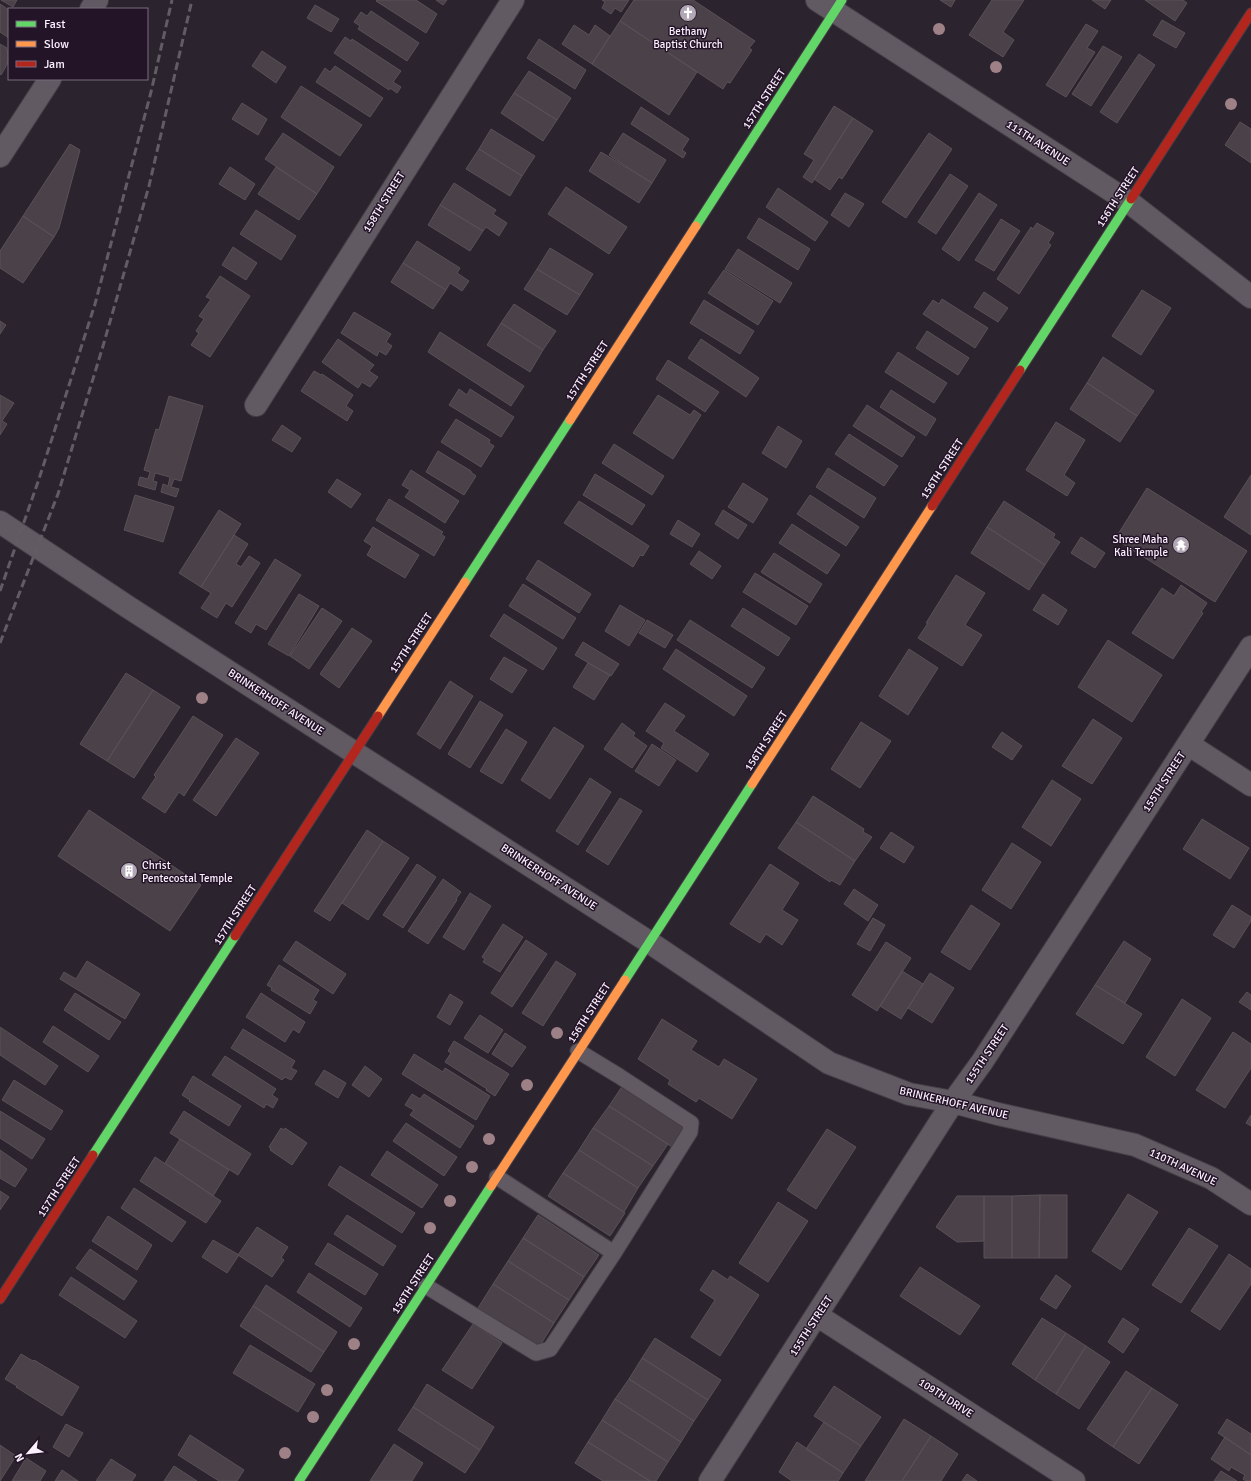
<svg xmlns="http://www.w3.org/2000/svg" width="1251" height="1481" font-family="Signika,sans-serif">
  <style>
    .building { fill: #4a4149; stroke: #5a5158 }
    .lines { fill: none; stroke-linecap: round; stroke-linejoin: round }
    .lane-casing { stroke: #453e47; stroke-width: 17 }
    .street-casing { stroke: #453e47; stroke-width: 24 }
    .fast-casing { stroke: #453e47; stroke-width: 11 }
    .slow-casing { stroke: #453e47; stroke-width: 11 }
    .jam-casing { stroke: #453e47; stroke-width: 11 }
    .lane { stroke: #615a63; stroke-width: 15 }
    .street { stroke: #615a63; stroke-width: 22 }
    .fast { stroke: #63d668; stroke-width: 9 }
    .slow { stroke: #ff974d; stroke-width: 9 }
    .jam { stroke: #b3261e; stroke-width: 9 }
    .rail { stroke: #625c64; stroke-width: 3; stroke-dasharray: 8 4; stroke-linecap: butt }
    .tree { fill: #9e8186 }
    .labels { text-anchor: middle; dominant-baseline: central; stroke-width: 3; stroke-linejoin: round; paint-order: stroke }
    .poi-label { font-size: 11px; fill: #fbf0fe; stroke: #241428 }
    .street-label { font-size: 11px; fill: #fbf0fe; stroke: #241428 }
  </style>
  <rect width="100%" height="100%" fill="#2b232d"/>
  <path class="building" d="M1,0h16l-4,7z
    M377,0h39l21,14 -11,19 -50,-32z
    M436,0h11l-4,5z
    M602,0h27l-8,12 -6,-4 -4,6 -9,-6 3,-6z
    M634,0h59l62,41 -6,7 3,2 -22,33 -3,-1 -4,7 -103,-68z
    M940,0h15l-4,7z
    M992,0h32l-21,32 11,8 -11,17 -34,-22z
    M1092,0h19l-6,9z
    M1145,0h38l4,3 -12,18z
    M0,4l9,6v28l-9,-6z
    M315,5l24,14 -8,13 -24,-14z
    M371,11l48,32 -12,18 -49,-32 2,-3 -6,-4 7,-10 6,4z
    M1162,20l23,13 -9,15 -23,-13z
    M620,21l77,51 -28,43 -77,-51z
    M1086,24l12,7 -11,17 8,4 -29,45 -20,-12z
    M574,25l15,10 6,-10 15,11 -18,28 -30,-20z
    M345,37l6,4 1,-2 49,32 -8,11 8,5 -4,6 -7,-5 -1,2 -55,-37z
    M539,39l47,31 -11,19 -48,-31z
    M0,44l7,4 -1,2 3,2v9l-8,14 -1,-1z
    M1103,46l19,11 -31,49 -19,-12z
    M262,51l24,16 -10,16 -24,-17z
    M1139,54l16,11 -38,58 -17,-11z
    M335,66l48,32 -13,19 -54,-35 9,-14 5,4z
    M529,71l42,27 -14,22 -43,-27z
    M301,86l61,39 -22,31 -59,-39z
    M514,93l43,27 -14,21 -42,-28z
    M242,103l25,16 -9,16 -26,-16z
    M834,106l19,12 -41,65 -9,-6 11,-17 -10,-6z
    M641,107l48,32 -7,11 4,3 -3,5 -52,-34z
    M853,118l20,13 -31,48 -3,-2 -9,13 -16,-11z
    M1240,122l11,7v34l-26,-18z
    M491,129l44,27 -13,20 -43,-27z
    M283,133l51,34 -17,27 -52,-35z
    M623,133l43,27 -14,23 -43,-28z
    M929,133l23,16 -46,69 -24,-16z
    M70,144l10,6 -21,78 -5,9 -31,-21z
    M479,149l43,27 -12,20 -44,-27z
    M601,152l51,31 -13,20 -50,-32z
    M230,167l25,17 -10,16 -26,-16z
    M276,167l41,27 -18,26 -41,-26z
    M950,174l18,12 -32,48 -18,-12z
    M454,183l42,27 -3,4 14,9 -8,13 -13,-9 -3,4 -43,-26z
    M566,187l61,40 -18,27 -61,-40z
    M778,188l50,34 -13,19 -49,-34z
    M845,193l19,11 -15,23 -18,-12z
    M979,193l18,12 -38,56 -17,-12z
    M440,205l43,26 -13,20 -42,-26z
    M256,210l40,26 -15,24 -41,-26z
    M23,216l31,21 -31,46 -23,-15v-17z
    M759,218l51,31 -12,21 -51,-32z
    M1001,219l19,12 -26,40 -19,-11z
    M1037,223l17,10 -6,10 3,2 -32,49 -22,-15 34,-52 2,2z
    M417,241l43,27 -3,5 12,8 -7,10 -12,-8 -4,7 -43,-27z
    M233,247l24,16 -11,17 -24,-15z
    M550,248l43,26 -13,21 -43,-26z
    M738,249l54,34 -12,20 -55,-34z
    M403,263l43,27 -13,19 -42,-27z
    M537,269l43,26 -13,20 -43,-26z
    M724,270l49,31 -15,24 -50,-32z
    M220,276l30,20 -40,61 -19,-12 8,-12 -3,-2 8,-12 -5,-3 12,-17 -5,-2z
    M1142,290l29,18 -30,47 -29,-19z
    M984,292l24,16 -10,14 -24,-15z
    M942,299l46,29 -13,20 -52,-34 10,-14 6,4z
    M704,300l50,31 -14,23 -50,-31z
    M514,304l42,27 -13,19 -42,-27z
    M354,312l37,22 -5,8 6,4 -6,9 -7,-4 -2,5 -36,-23z
    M0,321l6,4 -6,9z
    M501,323l42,27 -13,22 -43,-27z
    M927,331l42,27 -11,17 -42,-27z
    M440,332l84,54 -13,20 -83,-54z
    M338,339l36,26 -5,6 9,6 -8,10 -8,-5 -4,6 -36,-26z
    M701,339l58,39 -13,19 -58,-39z
    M898,352l49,31 -13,20 -49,-31z
    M1103,357l51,34 -17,25 -50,-33z
    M668,360l51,32 -14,20 -49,-33z
    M314,371l7,4 1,-1 31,21 -7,11 7,5 -6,10 -46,-30z
    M1087,383l50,33 -17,26 -50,-33z
    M459,389l8,6 3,-6 44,28 -13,20 -52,-32z
    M891,390l45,29 -10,17 -46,-29z
    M0,395l14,8 -12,18 5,3 -7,11z
    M658,395l32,20 4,-5 7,5 -28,44 -40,-26z
    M169,396l34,10 -22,75 -7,-2 -3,8 8,2 -3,8 -15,-5 2,-8 5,2 2,-9 -15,-4 -2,8 4,1 -2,8 -17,-5 2,-8 8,2 2,-7 -6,-2 12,-41 3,1z
    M867,405l48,32 -13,20 -49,-31z
    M456,419l34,21 -1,3 5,3 -13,21 -40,-25z
    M1056,422l29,18 -21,35 11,8 -8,13 -41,-26z
    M282,425l19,13 -9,14 -20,-12z
    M778,426l24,15 -16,27 -24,-15z
    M849,434l49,32 -14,20 -49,-32z
    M614,444l50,32 -12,19 -50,-32z
    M438,451l33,20v1l5,4 -12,19 -38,-23z
    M828,468l48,30 -12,20 -48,-31z
    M411,470l48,31 -14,22 -40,-26 5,-7 -8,-5z
    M595,474l50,31 -13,20 -49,-30z
    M1251,475v60l-27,-18z
    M337,479l24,15 -10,14 -23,-16z
    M743,483l25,16 -15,24 -25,-16z
    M1147,488l100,63 -32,51 -100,-63z
    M135,495l39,12 -11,35 -39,-12z
    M810,495l49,32 -13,19 -49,-32z
    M389,499l54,33 -2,2 4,3 -11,19 -58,-36z
    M579,501l70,45 -6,10 -3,-1 -7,12 -69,-44z
    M1004,501l51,33 -2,4 7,4 -15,23 -58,-38z
    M219,510l22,14 -40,63 -22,-14z
    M723,510l24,15 -9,14 -23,-15z
    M678,520l22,14 -8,13 -22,-13z
    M792,524l48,31 -13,19 -48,-31z
    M373,527l46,28 -14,23 -38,-23 5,-9 -8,-5z
    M987,527l58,38 -16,25 -58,-37z
    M234,535l14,9 -12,20 5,3 8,-11 11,7 -28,44 -6,-4 -9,15 -16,-10 10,-15 -10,-6z
    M1081,537l24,16 -10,15 -24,-15z
    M699,551l22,15 -9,13 -22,-15z
    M774,553l48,31 -12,19 -49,-31z
    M275,559l26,16 -35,55 -10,-6 -5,9 -16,-10z
    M538,560l53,34 -12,19 -53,-34z
    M755,573l53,33 -12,19 -53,-33z
    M956,575l29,18 -20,32 17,10 -20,31 -44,-28 10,-15h-2z
    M523,584l53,34 -13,21 -54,-33z
    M1181,585l26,18 -6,9 2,1 -30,46 -41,-26 30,-45 12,8z
    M299,594l20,12 -30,50 -21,-12z
    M1043,594l24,16 -9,15 -25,-15z
    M620,605l25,15 -16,26 -24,-15z
    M322,608l20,13 -33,48 -19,-13z
    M743,608l47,30 -12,18 -47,-30z
    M504,614l53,34 -14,22 -53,-34z
    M647,620l26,15 -8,13 -26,-15z
    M690,620l75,48 -13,20 -75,-48z
    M352,628l20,13 -33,47 -19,-14z
    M1108,640l54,35 -30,47 -54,-35z
    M583,642l36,22 -8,12 -36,-21z
    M676,649l71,47 -13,20 -71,-47z
    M909,649l29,19 -30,47 -29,-19z
    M504,657l23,13 -15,23 -22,-14z
    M588,663l22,12 -16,25 -21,-13z
    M126,673l27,17 -46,71 -27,-17z
    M450,681l23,15 -33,53 -23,-15z
    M153,690l27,17 -46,71 -27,-17z
    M480,701l23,14 -33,53 -22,-14z
    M665,703l20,13 -11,15 35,23 -12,18 -36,-24 3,-5 -18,-12z
    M193,716l30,19 -39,61 -5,-4 -14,21 -23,-15 14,-21 -2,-2z
    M1093,719l29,19 -30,46 -30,-18z
    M861,722l30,19 -31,47 -29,-19z
    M622,723l13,10 -2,3 14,10 -15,22 -28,-19z
    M554,727l30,19 -34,53 -29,-19z
    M506,729l21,13 -25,42 -22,-13z
    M1002,732l20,14 -10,14 -20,-13z
    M236,738l23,15 -43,63 -23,-16z
    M652,744l24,16 -17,26 -24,-15z
    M590,778l21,14 -33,53 -22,-14z
    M1052,780l29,19 -30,47 -29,-19z
    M813,796l51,33 -1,3 9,5 -17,24 -59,-39z
    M620,798l22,13 -34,54 -22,-14z
    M89,810l112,75 -31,46 -112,-75z
    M1202,819l47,29 -19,31 -47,-30z
    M796,822l59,39 -15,24 -9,-5 -1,2 -52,-34z
    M367,830l16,11 -53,80 -16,-10z
    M891,832l23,15 -10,16 -24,-15z
    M383,841l26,17 -41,62 -26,-17z
    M1012,843l29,19 -30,47 -29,-19z
    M417,864l19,13 -33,51 -20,-13z
    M770,864l29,19 -17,27 16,10 -16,25 -16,-11 -6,9 -30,-19z
    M443,879l18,13 -5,7 1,1 -29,44 -20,-13z
    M854,889l24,16 -10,16 -24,-17z
    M470,893l21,13 -27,44 -21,-13z
    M971,905l29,19 -30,46 -29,-18z
    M1232,905l19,12v4l-17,27 -21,-13z
    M873,918l12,7 -15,26 -13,-7z
    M503,924l20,13 -23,35 -17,-10 2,-3 -3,-2z
    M526,940l21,14 -35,53 -21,-14z
    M296,941l50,33 -13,20 -50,-34z
    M1124,941l27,18 -26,44 -30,-18z
    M886,942l25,16 -34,53 -25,-16z
    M87,961l53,33 -15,25 -65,-40 4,-7 12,7z
    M556,961l20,13 -33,52 -21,-13z
    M279,965l40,25 -6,10 4,2 -7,12 -39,-24 1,-2 -5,-3z
    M902,971l21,13 -22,35 -21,-13z
    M930,973l24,15 -22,35 -24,-15z
    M1095,985l47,29 -19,30 -47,-30z
    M1247,992l4,3v15l-12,-8z
    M75,993l46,29 -12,18 -45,-30z
    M261,993l44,29 -6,11 -6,-4 -8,13 -39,-25z
    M450,994l13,8 -13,23 -13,-8z
    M1182,999l29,19 -36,58 -29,-19z
    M480,1015l23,15 -15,23 -24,-15z
    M662,1019l35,22 -6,9 28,17 5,-8 33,20 -25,40 -33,-21 -3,4 -28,-18 2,-4 -32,-21z
    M53,1026l46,30 -11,16 -45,-30z
    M0,1027l58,39 -13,19 -45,-30z
    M243,1029l52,32 -4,7 6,3 -6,9 -6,-3 -3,3 -51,-32z
    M1233,1032l18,12v24l-26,40 -29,-18z
    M505,1033l21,14 -14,20 -20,-13z
    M454,1041l55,33 -14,22 -9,-6 1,-1 -42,-27 6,-9 -3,-2z
    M414,1054l29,18 2,-4 45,28 -14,24 -74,-46z
    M225,1056l51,33 -4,6 6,4 -5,9 -7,-4 -2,4 -52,-33z
    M365,1066l17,13 -13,18 -17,-12z
    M324,1070l22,13 -8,15 -23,-14z
    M193,1076l48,30 -12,20 -40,-25 1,-1 -8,-5z
    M14,1080l49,31 -12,19 -49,-30z
    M623,1085l63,39 -14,23 -63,-41z
    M412,1094l8,5 4,-5 50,32 -14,22 -50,-33 4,-5 -9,-5z
    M609,1106l59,38 -15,22 -60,-38z
    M0,1111l45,28 -13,20 -32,-21z
    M184,1111l67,43 -13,21 -68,-42z
    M1251,1115v11l-5,-3z
    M406,1123l51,34 -13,19 -51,-35z
    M281,1128l3,2 1,-2 22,15 -15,22 -22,-15 1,-1 -2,-2z
    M593,1128l60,38 -15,22 -59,-38z
    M827,1129l29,18 -40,62 -29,-19z
    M180,1139l49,31 -16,26 -48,-33z
    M0,1150l27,19 -12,18 -15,-9z
    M579,1150l59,38 -14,24 -61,-39z
    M387,1151l51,34 -16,23 -51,-33z
    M155,1157l66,44 -15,22 -66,-42z
    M340,1166l75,47 -13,20 -74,-48z
    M563,1173l62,40 -15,23 -62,-40z
    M134,1188l52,34 -14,20 -51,-34z
    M0,1191l9,6 -9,13z
    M1128,1194l30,18 -37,58 -29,-19z
    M1040,1195h27v63h-28z
    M1040,1195l-1,63h-27v-62z
    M957,1196h27v45l-27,1 -21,-15z
    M984,1196h28v62h-28z
    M778,1202l30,19 -40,61 -29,-19z
    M347,1215l49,31 -13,20 -49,-32z
    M538,1215l61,40 -15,22 -61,-39z
    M108,1216l44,29 -15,25 -45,-29z
    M257,1227l31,20 -7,11 3,2 -12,17 -34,-22z
    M1189,1228l29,18 -37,57 -29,-18z
    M523,1238l61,39 -15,23 -61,-39z
    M213,1240l26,15 -12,18 -25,-16z
    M328,1243l50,31 -13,21 -50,-31z
    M90,1249l47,32 -13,19 -48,-32z
    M1229,1254l22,15v15l-31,46 -29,-19z
    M508,1261l61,39 -15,23 -61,-39z
    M920,1267l60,39 -20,29 -60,-39z
    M713,1270l15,10 2,-4 29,19 -39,61 -29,-19 24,-37 -15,-10z
    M309,1273l53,35 -12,19 -53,-35z
    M1056,1275l15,11 -15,23 -16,-10z
    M71,1277l66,44 -12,17 -66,-43z
    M493,1284l61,39 -15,24 -61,-39z
    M266,1285l71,47 -13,20 -71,-46z
    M253,1306l71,46 -13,20 -71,-46z
    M1042,1318l24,15 -31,47 -23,-16z
    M1123,1318l16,11 -16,24 -15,-11z
    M473,1324l29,19 -30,46 -30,-19z
    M1066,1333l20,13 -30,48 -21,-14z
    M655,1338l66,42 -13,20 -66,-42z
    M250,1345l65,39 -17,28 -65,-39z
    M1086,1346l24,16 -31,47 -23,-15z
    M21,1354l12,7 1,-1 45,27 -17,29 -46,-29 1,-1 -12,-7z
    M642,1358l66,42 -14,21 -65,-42z
    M1126,1371l26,17 -39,59 -26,-18z
    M629,1379l65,42 -13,21 -66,-43z
    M427,1384l67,43 -14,23 -67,-43z
    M834,1386l47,31 -20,29 -47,-30z
    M1152,1388l26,17 -39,59 -26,-17z
    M615,1399l66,43 -13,20 -66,-42z
    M413,1407l67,43 -15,23 -67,-43z
    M904,1419l27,17 -29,45h-37z
    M1227,1419l24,15v21l-33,-22z
    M602,1420l66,42 -12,19h-6l-62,-39z
    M824,1422l37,24 -18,27 -37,-24z
    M66,1424l17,9 -14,24 -16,-10z
    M190,1435l54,35 -7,11h-18l-41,-26z
    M931,1436l27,18 -17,27h-39z
    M1225,1437l26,18v26h-5l-3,-2 2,-4 -14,-8 -2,4 -18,-12z
    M588,1442l62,39h-47l-28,-18z
    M797,1442l46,31 -5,8h-46l-13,-9z
    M394,1444l29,19 -11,18h-42z
    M0,1445l16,11 -16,25z
    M26,1458l20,13 -6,10h-28z
    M111,1459l25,16 -4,6h-36z
    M174,1466l23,15h-33z
    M62,1470l16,11h-23z
    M1221,1471l16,10h-23z
    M967,1474l10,7h-15z"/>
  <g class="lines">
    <g class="lane-casing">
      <path id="lane" d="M497,1177l117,76
        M426,1286l110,67 14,-4 64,-96 76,-121 1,-9 -72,-47 -41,-25"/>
    </g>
    <g class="street-casing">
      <path id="street" d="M817,0l312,202 122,95
        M91,9l6,-9
        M0,156l50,-77
        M256,405l257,-405
        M0,522l128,85 521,335 180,121 80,31 44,8 45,12 137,31 76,33 40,26
        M1188,744l63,41
        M818,1316l256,165
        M710,1481l243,-379 29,-40 269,-415"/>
    </g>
    <g class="fast-casing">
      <path id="fast" d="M696,226l146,-226
        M1020,370l111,-171
        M465,582l105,-162
        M625,980l127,-196
        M93,1155l142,-219
        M299,1481l192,-295"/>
    </g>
    <g class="slow-casing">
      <path id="slow" d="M570,420l126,-194
        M378,716l87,-134
        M752,784l180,-278
        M491,1186l134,-206"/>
    </g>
    <g class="jam-casing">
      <path id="jam" d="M1131,199l120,-186
        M932,506l88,-136
        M235,936l143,-220
        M0,1299l93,-144"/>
    </g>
    <use href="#lane" class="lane"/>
    <use href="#street" class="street"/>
    <use href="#fast" class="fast"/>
    <use href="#slow" class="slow"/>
    <use href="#jam" class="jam"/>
    <path class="rail" d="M0,591l39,-112 56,-175 56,-212 21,-92
      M0,643l58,-149 45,-148 46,-160 43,-186"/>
  </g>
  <g class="tree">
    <circle cx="939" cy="29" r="6"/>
    <circle cx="996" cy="67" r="6"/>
    <circle cx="1231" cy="104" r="6"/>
    <circle cx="202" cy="698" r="6"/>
    <circle cx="557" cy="1033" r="6"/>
    <circle cx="527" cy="1085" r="6"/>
    <circle cx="489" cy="1139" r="6"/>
    <circle cx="472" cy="1167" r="6"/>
    <circle cx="450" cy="1201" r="6"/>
    <circle cx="430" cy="1228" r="6"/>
    <circle cx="354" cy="1344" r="6"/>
    <circle cx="327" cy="1390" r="6"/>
    <circle cx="313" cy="1417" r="6"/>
    <circle cx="285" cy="1453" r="6"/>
  </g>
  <defs>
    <g id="church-disc" transform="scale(0.9)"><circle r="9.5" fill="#b2a8b5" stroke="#241428"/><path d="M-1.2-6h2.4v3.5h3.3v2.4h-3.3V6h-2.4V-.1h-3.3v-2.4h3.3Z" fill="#fff"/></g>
    <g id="temple-disc" transform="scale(0.9)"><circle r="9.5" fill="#b2a8b5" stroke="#241428"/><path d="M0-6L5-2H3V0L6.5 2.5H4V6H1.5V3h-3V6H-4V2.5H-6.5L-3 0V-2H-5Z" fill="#fff"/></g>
    <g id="building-disc" transform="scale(0.9)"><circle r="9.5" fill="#b2a8b5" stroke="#241428"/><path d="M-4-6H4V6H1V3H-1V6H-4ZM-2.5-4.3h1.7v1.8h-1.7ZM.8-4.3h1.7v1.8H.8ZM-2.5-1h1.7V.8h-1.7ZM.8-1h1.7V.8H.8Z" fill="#fff"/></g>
  </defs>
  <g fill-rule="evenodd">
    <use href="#church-disc" x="688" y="13"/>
    <use href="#temple-disc" x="1181" y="545"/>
    <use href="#building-disc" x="129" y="871"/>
  </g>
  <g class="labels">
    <g class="poi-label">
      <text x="688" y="31">Bethany<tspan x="688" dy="13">Baptist Church</tspan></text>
      <text x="1168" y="539" text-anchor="end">Shree Maha<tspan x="1168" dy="13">Kali Temple</tspan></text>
      <text x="142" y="865" text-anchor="start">Christ<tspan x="142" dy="13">Pentecostal Temple</tspan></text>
    </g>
    <g class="street-label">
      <text transform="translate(764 99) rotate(-57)">157TH STREET</text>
      <text transform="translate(1038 143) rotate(33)">111TH AVENUE</text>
      <text transform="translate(1118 197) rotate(-57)">156TH STREET</text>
      <text transform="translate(384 202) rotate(-58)">158TH STREET</text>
      <text transform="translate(587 371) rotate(-57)">157TH STREET</text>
      <text transform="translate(942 469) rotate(-57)">156TH STREET</text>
      <text transform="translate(411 643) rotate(-57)">157TH STREET</text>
      <text transform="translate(276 702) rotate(33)">BRINKERHOFF AVENUE</text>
      <text transform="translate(766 741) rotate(-57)">156TH STREET</text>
      <text transform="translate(1164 782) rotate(-57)">155TH STREET</text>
      <text transform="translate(549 877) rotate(33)">BRINKERHOFF AVENUE</text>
      <text transform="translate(235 915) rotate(-57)">157TH STREET</text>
      <text transform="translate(589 1013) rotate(-57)">156TH STREET</text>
      <text transform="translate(987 1054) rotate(-56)">155TH STREET</text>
      <text transform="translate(954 1103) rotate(13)">BRINKERHOFF AVENUE</text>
      <text transform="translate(1183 1167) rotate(25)">110TH AVENUE</text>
      <text transform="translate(59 1187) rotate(-57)">157TH STREET</text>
      <text transform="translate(413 1284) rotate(-57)">156TH STREET</text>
      <text transform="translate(811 1326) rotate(-57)">155TH STREET</text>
      <text transform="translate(946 1398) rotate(33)">109TH DRIVE</text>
    </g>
  </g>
  <rect x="8" y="8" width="140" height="72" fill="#241428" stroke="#7a6c7e"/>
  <rect x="16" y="21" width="20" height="6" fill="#63d668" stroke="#7a6c7e"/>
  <text x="44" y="28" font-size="12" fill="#fbf0fe">Fast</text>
  <rect x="16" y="41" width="20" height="6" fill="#ff974d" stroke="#7a6c7e"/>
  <text x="44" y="48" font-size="12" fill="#fbf0fe">Slow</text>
  <rect x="16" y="61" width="20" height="6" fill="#b3261e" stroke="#7a6c7e"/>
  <text x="44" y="68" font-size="12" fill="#fbf0fe">Jam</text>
  <g transform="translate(28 1453) rotate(242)" stroke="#241428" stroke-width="3" paint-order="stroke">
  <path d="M0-3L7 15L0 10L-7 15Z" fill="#fbf0fe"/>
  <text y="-6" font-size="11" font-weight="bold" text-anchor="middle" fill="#fbf0fe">N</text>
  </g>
</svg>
